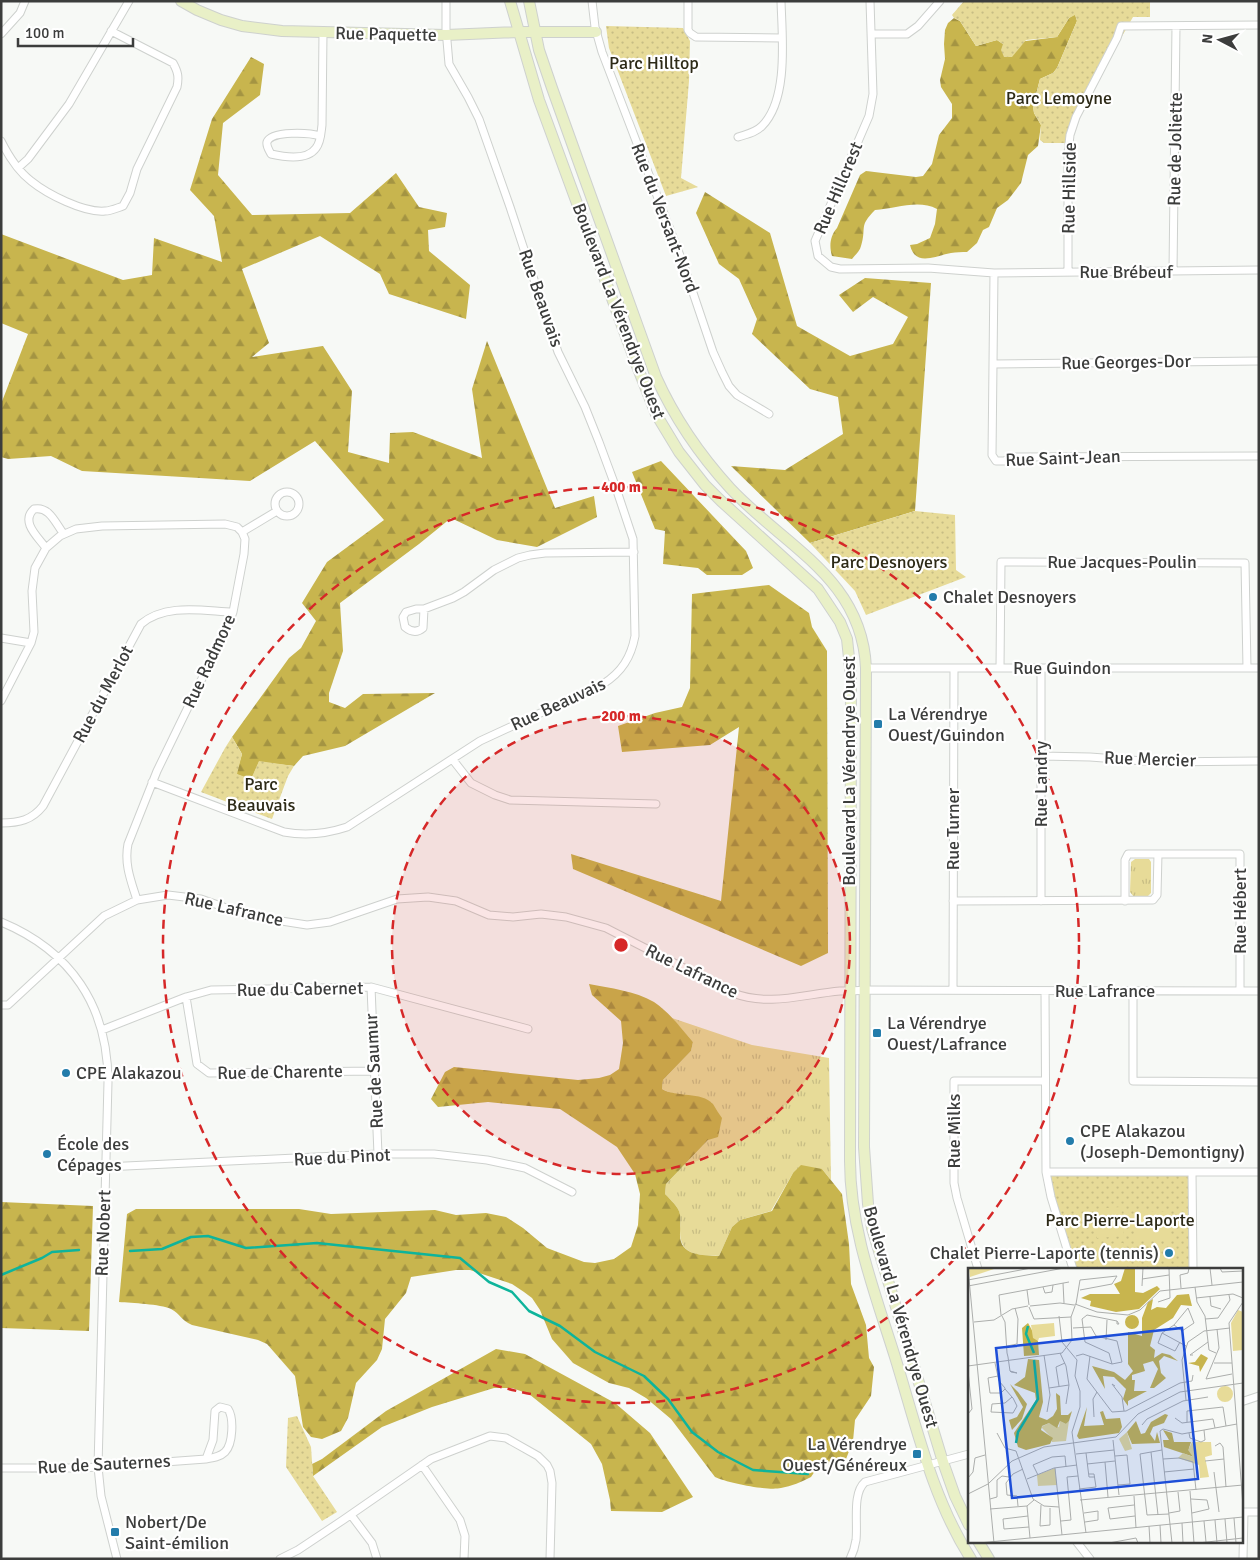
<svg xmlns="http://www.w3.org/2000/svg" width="1260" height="1560" font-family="Signika,sans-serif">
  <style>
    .grass { fill: url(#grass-tufts) }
    .forest { fill: url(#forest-firs) }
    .park { fill: url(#park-dots) }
    .garden { fill: #e7db98 }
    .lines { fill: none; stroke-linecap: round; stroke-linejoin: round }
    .stream { stroke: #0eb49b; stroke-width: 2.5 }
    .street-casing { stroke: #ced1ce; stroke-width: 9 }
    .secondary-casing { stroke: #ced1ce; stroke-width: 12 }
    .street { stroke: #fff; stroke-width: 7 }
    .secondary { stroke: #e9f0c7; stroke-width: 10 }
    .ring { fill: none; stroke: #d62828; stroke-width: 2.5; stroke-dasharray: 9 6 }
    .poi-dot { fill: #237cab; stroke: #fff; stroke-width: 2 }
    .labels { text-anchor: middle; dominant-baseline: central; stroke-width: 4.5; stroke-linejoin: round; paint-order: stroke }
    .street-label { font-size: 18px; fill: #3c3d3c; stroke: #fff }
    .park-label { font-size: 18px; fill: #2d2a17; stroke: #fff }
    .poi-label { font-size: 18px; fill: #3c3d3c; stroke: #fff; text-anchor: start }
    .inset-river { fill: none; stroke: #0eb49b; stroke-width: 2.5 }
    .inset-road { fill: none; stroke: #acaeac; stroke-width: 1 }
    .view { fill: #1d4ed8; fill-opacity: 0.15; stroke: #1d4ed8; stroke-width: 2.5 }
    .inset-edge { fill: none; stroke: #3c3d3c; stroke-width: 2.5 }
    .centre { fill: #d62828; stroke: #fff; stroke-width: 2.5 }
    .ring-label { font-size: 15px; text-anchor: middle; font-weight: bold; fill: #d62828; stroke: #fff; stroke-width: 4.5; stroke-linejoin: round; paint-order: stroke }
  </style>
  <defs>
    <pattern id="grass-tufts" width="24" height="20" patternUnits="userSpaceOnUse" patternTransform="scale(1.25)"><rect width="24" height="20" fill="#e7db98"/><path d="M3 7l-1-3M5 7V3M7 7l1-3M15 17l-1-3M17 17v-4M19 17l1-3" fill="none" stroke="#c7bd84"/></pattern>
    <pattern id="forest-firs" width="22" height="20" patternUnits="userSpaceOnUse" patternTransform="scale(1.25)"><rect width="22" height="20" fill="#c8b54e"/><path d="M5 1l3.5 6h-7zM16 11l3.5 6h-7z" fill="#a49442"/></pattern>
    <pattern id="park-dots" width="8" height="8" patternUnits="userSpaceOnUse" patternTransform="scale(1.25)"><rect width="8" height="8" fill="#e7db98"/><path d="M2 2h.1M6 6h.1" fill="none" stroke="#c7bd84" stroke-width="1.8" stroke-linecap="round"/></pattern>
  </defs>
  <rect width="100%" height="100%" fill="#f7f9f6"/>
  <path class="grass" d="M1135,859h14l2,3v31l-4,4h-13l-4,-5 1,-30z
    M672,1018l80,27 77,13 2,122 -9,-11 -29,4 -22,38 -31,9 -8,7 -13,29c-21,-1 -40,0 -39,-27 1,-7 1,-14 -2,-20 -3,-5 -9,-11 -13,-15l1,-10 42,-44 4,-37c-17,-9 -34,-5 -50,-14l1,-9 28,-29 2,-9z"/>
  <path class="forest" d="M1075,14l2,7 -20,47 -4,5 -13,6 -7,27 1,7 7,12 -3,21 -10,9 -7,28 -13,17 -11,8 -8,19 -6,3 -6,13 -10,9c-5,0 -11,0 -16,1 -16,3 -36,14 -41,-8l7,-1 13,-6 5,-14 2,-15c-19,-10 -42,0 -62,1 -17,17 -8,17 -14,36 -1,5 -6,9 -9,13l-20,-3c-3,-10 -2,-20 5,-28l23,-53 6,-4 50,6 7,-1 9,-12 7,-29 13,-17v-14l-11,-17 -1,-7 5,-21 -1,-15 1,-14 3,-7 6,-5 6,3 16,25 21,-6 6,4 54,-7 12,-19z
    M251,57l13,7 -4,31 -37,28 -5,52 34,40 98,-2 46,-40 23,34 28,6 -2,14 -17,3 1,21 41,34 -4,34 -77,-25 -9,-20 -60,-38 -78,33 27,74 -17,14 71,-11 29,45 -4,61 41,11 1,-30 23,-1 69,26 -10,-69 15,-48 68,167 39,-12 3,21 -60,30 -40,-7 -46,-22 -32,26 -79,59 3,48 -14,42v9l16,6 18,-14 72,-1 -90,53 -42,10 -9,10 -35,-4 -8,18 -15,-6 6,-20 -10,-17 57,-79 12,-10 15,-27 -14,-18 25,-41 57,-42 -69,-79 -65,40 -168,-10 -31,-15 -43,3 -7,-2v-53l27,-70 -27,-11v-89l122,46 29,-5 2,-37 68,24 -8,-46 -24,-26 22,-71z
    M705,192l65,41 27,93 53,30 43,-12 15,-27 -35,-20 -20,15 -14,-17 26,-17 66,5 -16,228 -105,32 -79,-77 54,4 58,-36 -5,-37 -28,-8 -58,-55 5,-15 -18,-40 -20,-15 -23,-51z
    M661,461l85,90 7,17 -11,7h-35l-9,-7 -35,-4 2,-33 -10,-2 -23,-57z
    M769,585l40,28 3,14 15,24 1,302 -27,13 -228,-97 -2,-15 150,47 18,-174 -29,18 -88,7 -4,-26 37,-13 27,-6 8,-19 2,-94z
    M589,984c21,4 46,7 65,18 15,10 27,26 39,40l-2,9 -28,29 -1,9c15,9 39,2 51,15 3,5 6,10 9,14l-4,19 -10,3 -42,44 -1,10c4,4 10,10 13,15 4,7 2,16 2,24 -1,23 22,22 39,23l13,-29 8,-7 32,-9 21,-38 8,-8 21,4 20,25 7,50 2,40 15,41 3,33 5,9 -3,29 -16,24 -2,21 -7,18 -29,9 -6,9c-9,5 -20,9 -30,11 -14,3 -53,-5 -66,-11l-44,-58 -25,-21 -17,-10 -20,-5 -36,-20 -21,-24 -12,-29 -8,-12 -8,-6 -12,-8 -42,-14h-14l-45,7 -5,16 -21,26 -3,30 -5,11 -21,23 -8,35 -7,13 -19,8 -11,-2 -8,-10 -8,-51 -28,-32 -9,-4 -66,-15c-12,-5 -11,-11 -21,-16 -11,-5 -39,-6 -52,-7l8,-88 9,-5h163l32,5 104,-4 21,5 30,-2 20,4 17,11 24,20 37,14 11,1 19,-4 17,-12 7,-22 2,-31 -5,-20 -18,-27 -57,-38 -72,-7 -50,5 -7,-8 14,-27 9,-5 124,13 21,-2 11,-3 9,-6 4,-26 -2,-22 -29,-26z
    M1,1202l92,4 -4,125 -88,-3z
    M496,1349l29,5 90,49 35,30 43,64 -31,15 -51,-1 -1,-11 -8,-36 -11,-20 -62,-50 -17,-6h-18l-62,19 -50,20 -69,49 -1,-12 10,-5 64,-48z"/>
  <path class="park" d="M964,1h186v16h-17l-57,100 -7,26h-25l-4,-3 1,-15 -7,-12 -1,-7 7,-27 13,-6 4,-5 20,-47 -2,-6 -6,3 -12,19 -31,3 -14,17h-8l-3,-7 2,-6 -6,-4 -21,6 -16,-25 -6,-3 -2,-3z
    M606,26l77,2 7,13 -1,40 -8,97 17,9 -32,9 -57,-148z
    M915,511l40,4 1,55 10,7 -100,38 -11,-24 -45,-48z
    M232,737l10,17 -5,20 14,5 8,-18 35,5 -6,10 -16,43 -71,-27 24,-44z
    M1046,1172h146l1,97h-120z
    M297,1416l14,31 2,29 24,36 -15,9 -36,-54 2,-49z"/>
  <path class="garden" d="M1121,1207l3,29 -27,2 -2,-29z
    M1139,1211l32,1 -1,7h-3l-1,4h4l1,7h-4l-1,3h4v7h-35v-7h4v-3h-4v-7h4v-3l-4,-1v-7z
    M1123,1243l2,26h-27l-2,-24z"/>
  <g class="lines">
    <path class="stream" d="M130,1251l32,-2 29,-12 17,-1 38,12 71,-5 143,15 29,24 23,10 17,19 31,15 35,26 49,24 24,23 24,33 26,20 35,18 55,4
      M1,1275l41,-17 10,-6 27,-2"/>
    <g class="street-casing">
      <path id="street" d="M592,1l3,26 7,25 82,214 29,86 9,20 7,14 8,9 32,19
        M688,1v29l2,3 6,4 86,1
        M870,1l3,93 -4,22 -54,125 3,15 13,11 9,2 88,-1 66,5 265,-3
        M1,34l19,-21 5,-12
        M872,34h35l11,-8 22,-25
        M320,136c-9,-3 -49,-6 -53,6 -1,4 2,8 4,12 13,3 36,7 45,-6 5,-6 5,-16 6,-23l1,-92
        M738,137c9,-3 17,-4 24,-11 27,-27 20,-90 19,-125
        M1,141c7,14 17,30 30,40 16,13 53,32 74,30 6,0 12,-3 18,-5l7,-13 7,-24 40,-82c2,-10 1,-15 -4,-24l-62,-32
        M18,168l10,-9 41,-55 60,-103
        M1173,271l3,-245
        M1068,272v-119l2,-18 6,-18 41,-79 4,-12 138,-1
        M994,273l-2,182 4,6h8l10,-4 245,-1
        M994,364l265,-3
        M275 504a12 12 0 1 1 24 0a12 12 0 1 1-24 0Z
        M242,532l35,-21
        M46,548c-8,-11 -26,-26 -12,-39 15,-3 21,13 29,24
        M424,609l-1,19c-6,5 -12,4 -18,-1l-2,-10 3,-5 10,-3h8l29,-11 11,-6 30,-22 24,-12 12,-3 15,-2 89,-1
        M1,638l30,5
        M866,668h393
        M1000,668l1,-106 244,1 2,105
        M1,701l30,-58 3,-11 -2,-41 3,-23 11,-20 14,-12 16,-7 26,-3 123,-2 12,3 5,5 3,7 -1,15 -11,58 -4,11 -72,148 -29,73c-4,20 3,37 9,56
        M1041,756l49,1 67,5 102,-1
        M453,760l18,23 24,12 15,5 146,4
        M152,782l132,50c22,4 42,2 63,-5l133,-86 123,-57c19,-12 28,-27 32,-48l-2,-97 -17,-51 -17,-46 -14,-35 -27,-55 -6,-18 -42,-127 -31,-88 -11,-22 -19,-33 -3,-35v-28
        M1,823c18,0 31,-3 42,-17l98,-182c25,-21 62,-13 92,-12
        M953,901l200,-1 4,-5 1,-41
        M1041,901v-233
        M1125,901v-41l3,-6h112v137
        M1,922c70,29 107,84 107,160l-10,385 3,29 16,63
        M371,987l7,167
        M953,990l1,-322
        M1045,991l1,181 5,25 22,72
        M1133,991v90l126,1
        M186,997l11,67 12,9 165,-2
        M1,1005h7l96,-89 33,-16 31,-5 33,4 48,17 58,9 23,-3 67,-23 31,-2 28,4 33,14 24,2 28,-3 25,3 40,11 127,65c36,14 71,1 107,-2 8,0 16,0 24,-1l395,1
        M102,1030l84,-33 25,-7 160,-3 157,42
        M105,1167l273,-13h56l53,6 38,8 47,24
        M1046,1172h213
        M1192,1172l1,97
        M978,1269l-21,-71 -3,-15v-102h91
        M1241,1402l18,-6
        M422,1465l38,55 5,16 -1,23
        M1,1468h82l123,-9c7,-1 14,-2 19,-7 8,-8 9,-34 3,-43l-8,-2 -5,4 -2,29 -7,19
        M351,1515l21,28 5,16
        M1076,1541l14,18
        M280,1559l18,-9 45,-30 88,-61 59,-23 16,2 32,18 9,9 3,6 2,12 -2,76
        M850,1559c3,-6 5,-12 6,-19 2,-17 -4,-47 9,-58l104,-28
        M1243,1559l1,-47h15"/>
    </g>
    <g class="secondary-casing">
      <path id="secondary" d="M181,1l16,9 24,10 21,6 40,5 164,4 72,-3h78
        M510,1l29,99 96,261 21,53 23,38 26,33 16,16 97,88 22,33 7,17 4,38 -1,484c0,68 25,132 45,196 21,68 37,141 76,202
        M529,1l10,49 13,38 104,289c19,42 43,77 74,111 54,58 132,90 136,180l-2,479 4,57 4,24 71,234 12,34 14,29
        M978,1541l11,18"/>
    </g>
    <use href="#street" class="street"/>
    <use href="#secondary" class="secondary"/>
  </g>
  <circle cx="621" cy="945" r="229" fill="#d62828" fill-opacity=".12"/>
  <g class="ring">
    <circle cx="621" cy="945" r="229"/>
    <circle cx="621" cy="945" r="458"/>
  </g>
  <g class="poi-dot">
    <circle cx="933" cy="597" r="5"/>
    <rect x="873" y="719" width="10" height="10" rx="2.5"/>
    <rect x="872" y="1028" width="10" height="10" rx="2.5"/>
    <circle cx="66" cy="1073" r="5"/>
    <circle cx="1070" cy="1141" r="5"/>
    <circle cx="47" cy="1154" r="5"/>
    <circle cx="1169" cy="1253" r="5"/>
    <rect x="912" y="1449" width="10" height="10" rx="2.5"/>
    <rect x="110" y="1527" width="10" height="10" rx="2.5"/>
  </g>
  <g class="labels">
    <g class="street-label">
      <text transform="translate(386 34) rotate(1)">Rue Paquette</text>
      <text transform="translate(1175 149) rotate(-89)">Rue de Joliette</text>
      <text transform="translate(838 188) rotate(-67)">Rue Hillcrest</text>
      <text transform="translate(1069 188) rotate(-89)">Rue Hillside</text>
      <text transform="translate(665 218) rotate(69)">Rue du Versant-Nord</text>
      <text x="1126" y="272">Rue Brébeuf</text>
      <text transform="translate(541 298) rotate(71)">Rue Beauvais</text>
      <text transform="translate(619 311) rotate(69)">Boulevard La Vérendrye Ouest</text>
      <text transform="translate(1126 362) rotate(-1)">Rue Georges-Dor</text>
      <text transform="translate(1063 458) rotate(-2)">Rue Saint-Jean</text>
      <text x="1122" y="562">Rue Jacques-Poulin</text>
      <text transform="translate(209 661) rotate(-65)">Rue Radmore</text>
      <text x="1062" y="668">Rue Guindon</text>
      <text transform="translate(103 694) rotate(-62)">Rue du Merlot</text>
      <text transform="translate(558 704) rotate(-25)">Rue Beauvais</text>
      <text transform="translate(1150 759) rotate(2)">Rue Mercier</text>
      <text transform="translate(849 771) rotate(-90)">Boulevard La Vérendrye Ouest</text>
      <text transform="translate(1041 784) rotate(-90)">Rue Landry</text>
      <text transform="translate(953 829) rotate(-90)">Rue Turner</text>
      <text transform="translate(234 909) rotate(13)">Rue Lafrance</text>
      <text transform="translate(1240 911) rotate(-90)">Rue Hébert</text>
      <text transform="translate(692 971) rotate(26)">Rue Lafrance</text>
      <text transform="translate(300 989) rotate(-1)">Rue du Cabernet</text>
      <text x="1105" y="991">Rue Lafrance</text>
      <text transform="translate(374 1071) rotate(-93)">Rue de Saumur</text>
      <text transform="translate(280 1072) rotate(-1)">Rue de Charente</text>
      <text transform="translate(954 1131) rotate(-90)">Rue Milks</text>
      <text transform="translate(342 1157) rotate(-3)">Rue du Pinot</text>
      <text transform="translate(103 1233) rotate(-88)">Rue Nobert</text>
      <text transform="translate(901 1317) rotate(74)">Boulevard La Vérendrye Ouest</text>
      <text transform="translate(104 1464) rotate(-3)">Rue de Sauternes</text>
    </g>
    <g class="park-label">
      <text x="654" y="63">Parc Hilltop</text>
      <text x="1059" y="98">Parc Lemoyne</text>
      <text x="889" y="562">Parc Desnoyers</text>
      <text x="261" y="784">Parc<tspan x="261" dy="21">Beauvais</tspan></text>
      <text x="1120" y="1220">Parc Pierre-Laporte</text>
    </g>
    <g class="poi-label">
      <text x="943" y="597">Chalet Desnoyers</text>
      <text x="888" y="714">La Vérendrye<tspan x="888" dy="21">Ouest/Guindon</tspan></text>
      <text x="887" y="1023">La Vérendrye<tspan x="887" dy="21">Ouest/Lafrance</tspan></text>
      <text x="76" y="1073">CPE Alakazou</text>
      <text x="1080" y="1131">CPE Alakazou<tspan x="1080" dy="21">(Joseph-Demontigny)</tspan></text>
      <text x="57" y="1144">École des<tspan x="57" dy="21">Cépages</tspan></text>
      <text x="1159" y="1253" text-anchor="end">Chalet Pierre-Laporte (tennis)</text>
      <text x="907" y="1444" text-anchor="end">La Vérendrye<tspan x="907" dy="21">Ouest/Généreux</tspan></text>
      <text x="125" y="1522">Nobert/De<tspan x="125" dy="21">Saint-émilion</tspan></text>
    </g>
  </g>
  <g transform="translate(968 1268)">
    <rect width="275" height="275" fill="#f7f9f6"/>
    <path d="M1,0h28l-27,9zM249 126a8 8 0 1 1 16 0a8 8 0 1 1-16 0ZM92,153l6,3 3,-3 -3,20 -14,1v-4l-11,-11 8,-4 10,4z" fill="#e7db98"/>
    <path d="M157,0h10v24l8,1 14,-7 3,3 -21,20 -23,3 -26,-6 1,-5 -10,-3 9,-4h30l-6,-10 7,-3zM221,26l3,12 -11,-1 -8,13 -19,12 -4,16 5,4 -1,8 8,-5 8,2 8,6 -14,-5 -5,5 2,12 5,5 -12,10h-4l8,-19 -5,-8 -10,3 2,7 -13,4v5h3l-1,11h13l-19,10v5l-5,-7 3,-10 -12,-12 -11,-1 2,13 -13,-23 22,6 11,8 8,-9 -5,-7v-32l14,4v-18l6,-16 5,-3 -2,11 6,-3 9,1 11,-13zM157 54a7 7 0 1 1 14 0a7 7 0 1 1-14 0ZM60,55l10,18 1,14 -15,1 -2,-28zM233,86l7,4 -8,14 -1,-6 -11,-3 7,-1zM60,91l11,1 4,42 -4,15 8,3 6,-4 4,-7 -1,-16 4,3 1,19h7l4,-4 -3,10 -3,3 -6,-3 -3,7 -8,-5 -7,3 -1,4 12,8 -3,6 -24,6 -8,-3 -4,-14 22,-33 -1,-7 -21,-8 11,-8zM42,116l8,8 9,12 -5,15 -10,11 -3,-10 8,-3 6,-10zM119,139l-3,19 20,-1 -4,-13 3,-1 3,8 14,-1 2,9 -3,6 -40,6 -2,-3zM197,146l3,1 -4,8 -11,4 -3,7 5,7 2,-9 3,11 -28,1 -5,-12 9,-11 5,13 4,-1 6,-11zM195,162l9,3 2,9h17l-2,6 5,9 -30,-10 -1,-7h6z" fill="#c8b54e"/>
    <path d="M270,42l5,2v38l-10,1 -2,-28zM86,55l1,13 -16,2 -1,3 -5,-3 -2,-13zM159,164l5,17 -7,2 -6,-12zM224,174h19l1,13 -7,2 4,20 -9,1 -1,-13 -21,-7 5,-5 10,4 -5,-7zM87,200l2,17 -19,1 -1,-11z" fill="#e7db98"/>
    <path class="inset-river" d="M60,58l-2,8 8,19M48,175l2,-11 20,-33 -4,-39"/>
    <path class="inset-road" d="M0,0l26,275M242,0l2,17M252,0l2,4 21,-1M174,11l27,-4M0,12l63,-12M95,15l1,20M0,18l96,-18M174,18l1,-18M75,19l2,6 7,-1 1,-7M227,19l2,15 8,14 4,34 7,3M213,20l-1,-13 8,-2 1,-5M59,22l2,15M242,29l1,9 10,3M228,30l37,-4 10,4M190,34l12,-4 -1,-30M275,34l-14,21 14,183M108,36l4,-24 37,-4 -5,8 -32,6M62,38l30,-3 14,2M107,38v-2l22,8 31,3 12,-5 20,-19 83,-9M61,39l5,12 37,-2M33,47l-2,-20 70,-13M34,48l3,6 2,31 1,4 2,14 1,1 6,1 -7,-2M91,48l3,26 15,18 -2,16 5,15v16l-8,25 14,101M237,51l13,-1 12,-18 -1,-5M6,54l20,-2 18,-11 16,-3M206,57l8,6 12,-8 -6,-15 -14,17 -12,8 -4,10 17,8 5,-9M105,60l18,-1 5,9 21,5 5,21 -10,2 -29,-10 -7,2M249,61l2,19 -13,31 26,-5M194,65l24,13M138,72l1,-20M39,78l10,-2 1,-25 -3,-11M92,85l6,13 3,19 -3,19M76,87l6,40 -3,17M225,87h-3l18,-13M122,88l-3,23 25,33 14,-1 54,-28 12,-2 1,-6M27,95l4,18 6,7v1l7,8 1,1 4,8 -4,7 -22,-1 1,-8 13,-1 7,-6M246,95h18M144,96l-3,-11 -24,-11 -3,-23 5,-4 30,6 2,3h-2v-3M0,98l94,-13 10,-13 -1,-23 4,-11M0,103l4,38 -4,5M30,108l-10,2 2,15h11l4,-4M91,118l-3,-19 9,-4M147,118l-3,-2 10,13 2,14M81,120l20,-3M218,132l-4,-40 6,-18 16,-11 26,-3M126,149l-1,-18 4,-7M207,150l7,5 31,-4 2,9M219,154v-11l36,-4 3,19M174,157l5,-6 36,-18 25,-4M29,165l8,15 11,3 17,48 11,7 15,1M221,165l1,5 11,4 4,-2 -1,-10M145,172l6,55M247,178l5,-3 3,4 3,40M194,182l-22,4 7,61 22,-1M183,184l7,63M118,185l3,24h6M108,186l38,-4M147,188l12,-1 3,29 -12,1M195,191l16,-1 14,4 3,28M237,193l19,-2M137,194l3,35M119,196l28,-3M87,200l7,67M196,204l30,-3M246,204l5,40M70,207l-5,-10 19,-8 13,-1 1,11M0,210l5,-6 2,-14 10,-3M59,211l27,-11 23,-3M197,214l30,-3M111,221l17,-2 -2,-13h-5M222,223l4,52M0,226l20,-10 24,-23 32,-14 72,-10 22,-23 42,-22 63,-9M166,228l2,32M22,231l7,-2v-17l5,-4 7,1M223,231l16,1 2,9 -17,4M112,232l163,-15M73,237l-1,21 10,-1v-17M166,237l-26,3 2,11 25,-3M50,238l-1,-10 -10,-1 -1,-12 7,-9 10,-5M59,238l3,32M22,241l37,-3 7,-6M116,245l14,-2v9l-13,2M201,245l11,-2 -2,-19M60,248l-25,3 1,10 25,-2M266,250l2,25M257,251l2,24M247,252l2,23M93,253l10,-1 -4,-43 11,-1M236,253l2,21M214,255l1,20M192,257l1,18M181,258l1,17M11,275l264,-26M141,275l27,-5 2,5M204,275l-12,-112 3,-2 19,5 55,-10M230,275l45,-5"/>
    <path class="view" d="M214,60l16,151 -186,19 -16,-150z"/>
    <rect width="275" height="275" class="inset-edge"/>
  </g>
  <circle cx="621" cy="945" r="8" class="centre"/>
  <g class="ring-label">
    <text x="621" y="492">400 m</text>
    <text x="621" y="721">200 m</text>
  </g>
  <rect width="1260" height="1560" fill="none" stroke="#3c3d3c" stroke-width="5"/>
  <g transform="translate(1220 40) rotate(276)" stroke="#ffffff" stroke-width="4" paint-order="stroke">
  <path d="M0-4L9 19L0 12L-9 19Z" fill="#3c3d3c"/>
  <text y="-8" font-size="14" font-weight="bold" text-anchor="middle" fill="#3c3d3c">N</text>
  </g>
  <path d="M18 38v8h115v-8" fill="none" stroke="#3c3d3c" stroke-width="2.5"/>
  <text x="25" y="38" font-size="15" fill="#3c3d3c" stroke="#ffffff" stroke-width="4" paint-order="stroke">100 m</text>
</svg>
